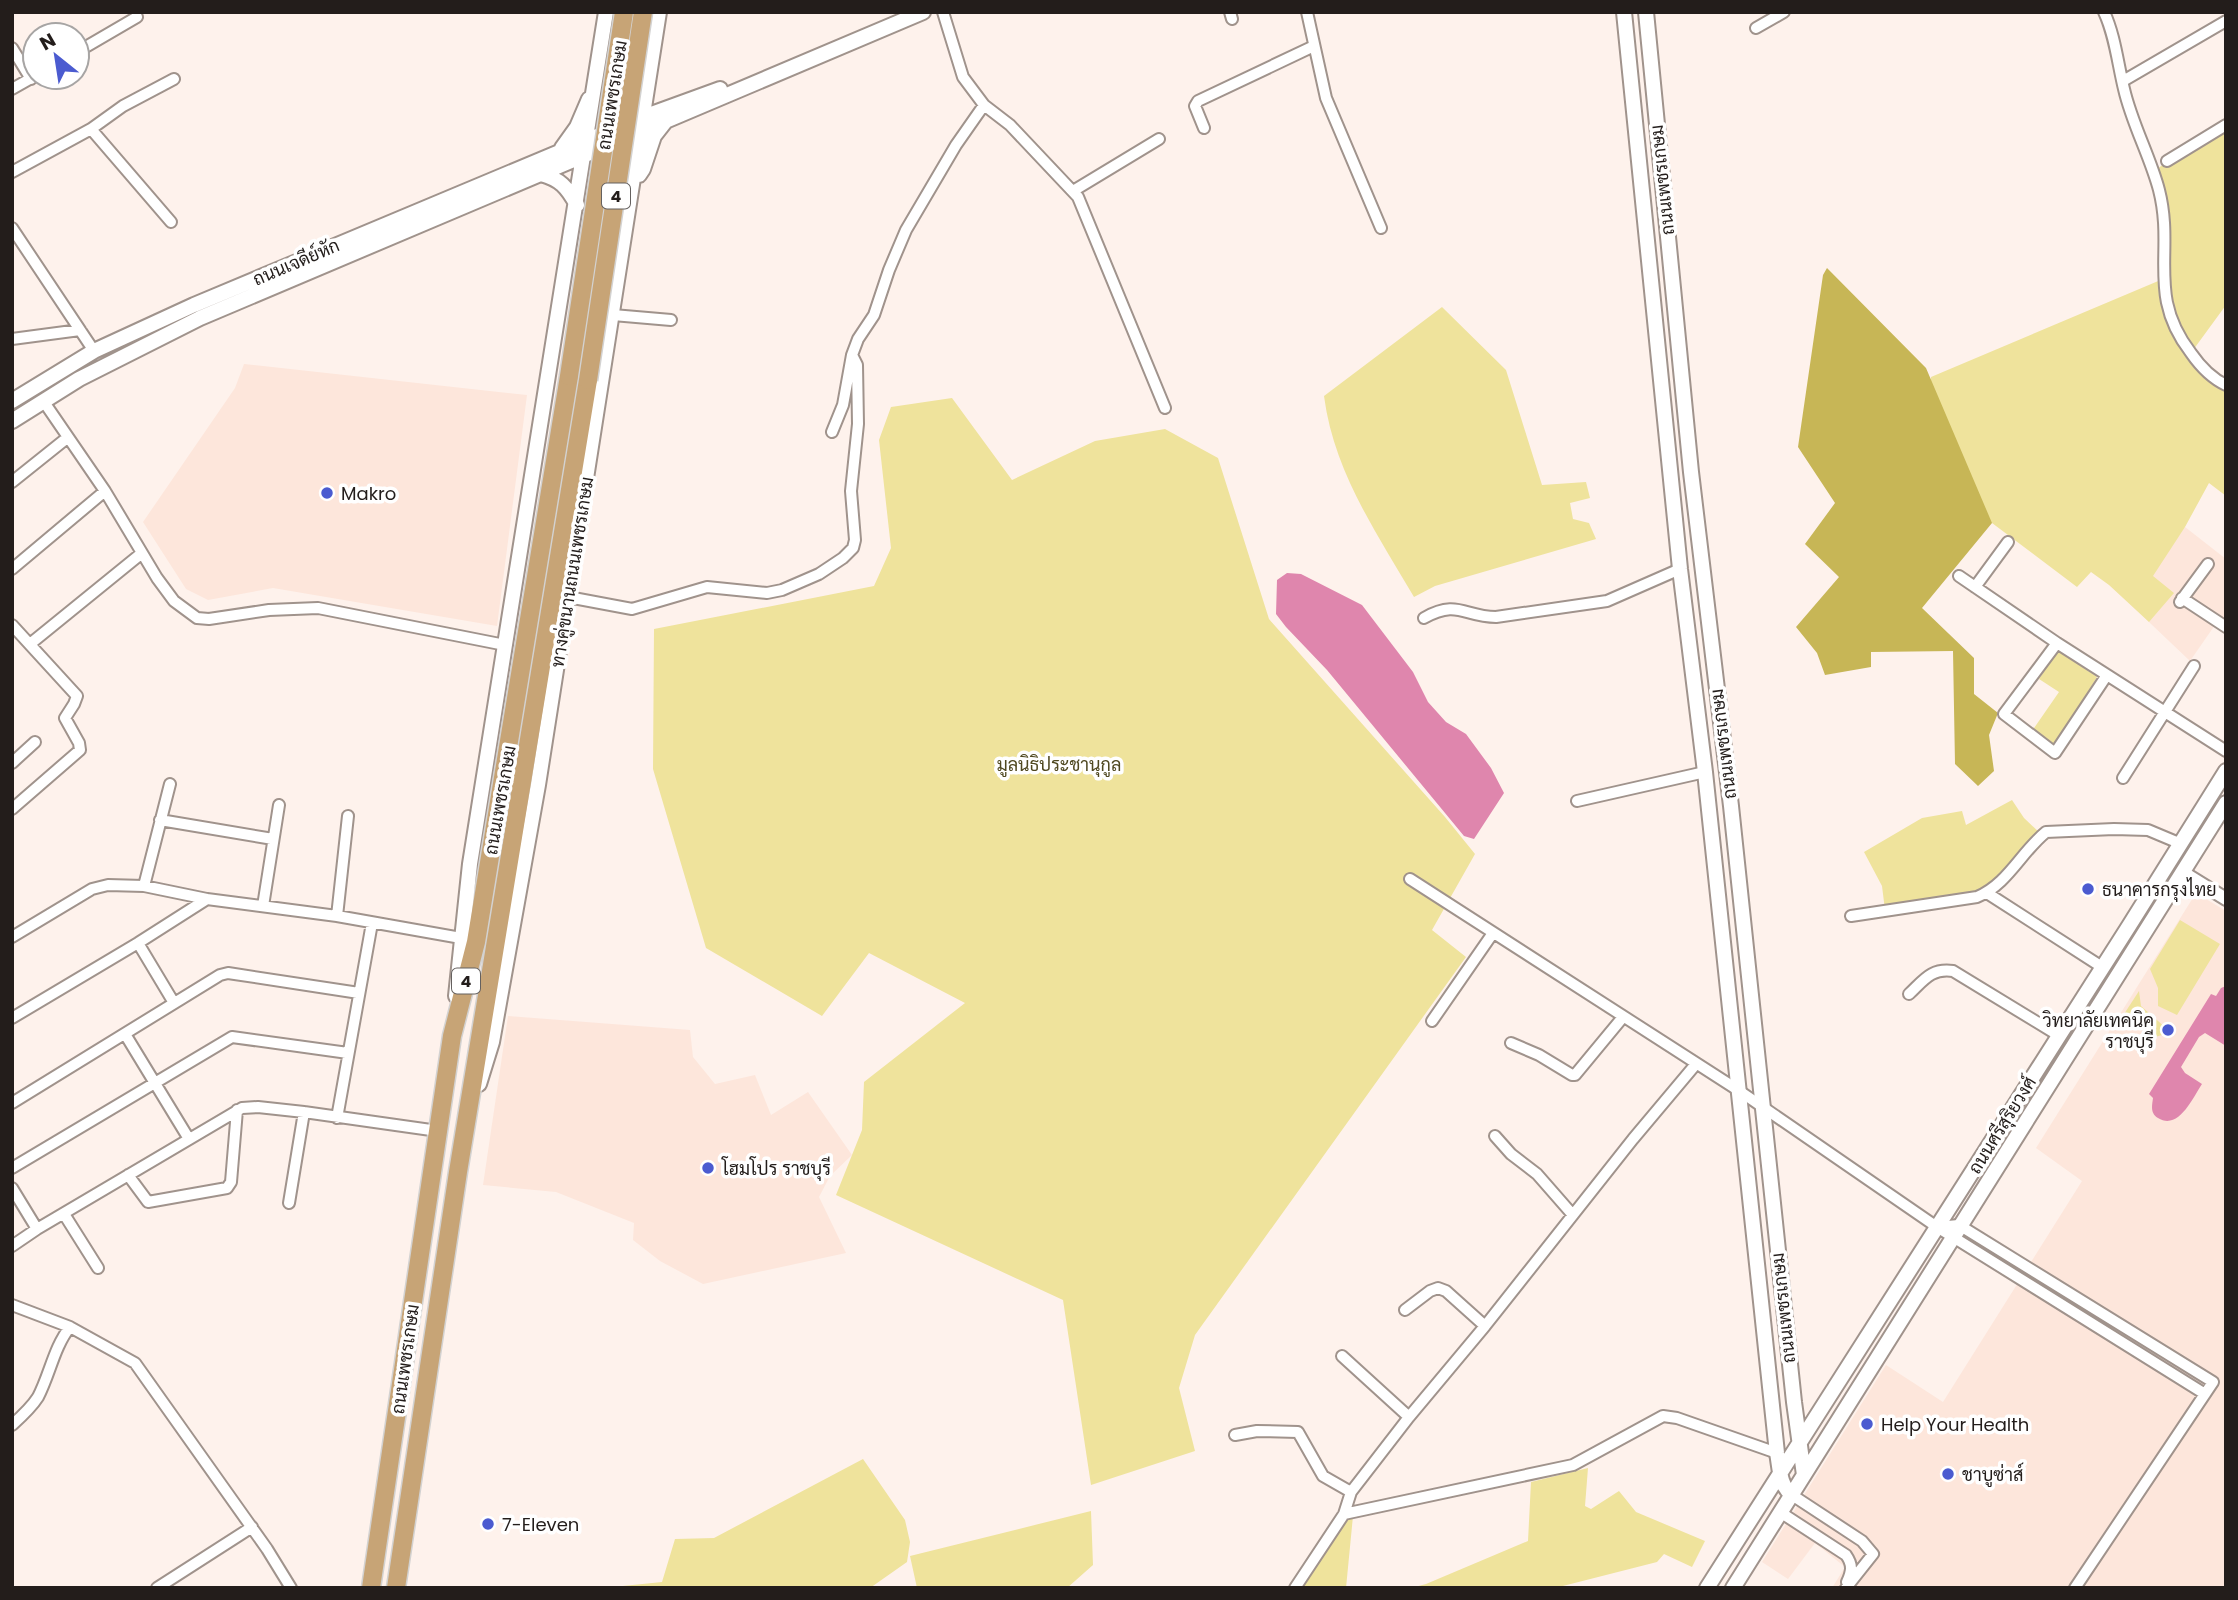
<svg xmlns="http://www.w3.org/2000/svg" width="2238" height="1600" font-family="Poppins,Sarabun,sans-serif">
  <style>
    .built { fill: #fde6db }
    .green { fill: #efe39c }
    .forest { fill: #c7b656 }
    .water { fill: #df86ad }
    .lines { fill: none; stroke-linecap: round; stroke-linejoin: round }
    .minor-casing { stroke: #a0938c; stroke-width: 14 }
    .tertiary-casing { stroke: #a0938c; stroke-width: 16 }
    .secondary-casing { stroke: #a0938c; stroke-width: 18 }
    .trunk-casing { stroke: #d3d2d1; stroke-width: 21 }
    .minor { stroke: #fff; stroke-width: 10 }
    .tertiary { stroke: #fff; stroke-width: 12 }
    .secondary { stroke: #fff; stroke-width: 14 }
    .trunk { stroke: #c7a476; stroke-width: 18 }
    .trunk-bridge-casing { stroke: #d3d2d1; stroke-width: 21; stroke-linecap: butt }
    .trunk-bridge { stroke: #c7a476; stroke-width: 18 }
    .poi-dot { fill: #4b5bd0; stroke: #fff; stroke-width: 2.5 }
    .labels { text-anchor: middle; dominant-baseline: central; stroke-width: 7; stroke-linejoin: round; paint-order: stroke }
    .shield { fill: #fff; stroke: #65615f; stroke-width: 2 }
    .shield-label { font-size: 16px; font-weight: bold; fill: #231d1b }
    .street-label { font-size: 18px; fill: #231d1b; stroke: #fff }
    .poi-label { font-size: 18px; fill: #231d1b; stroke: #fff; text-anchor: start }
    .park-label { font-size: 18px; fill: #4f4820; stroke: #fff }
  </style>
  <rect width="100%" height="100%" fill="#fef2ec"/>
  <path class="built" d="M244,364l283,31 -30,231 -224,-38 -65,12 -22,-11 -43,-67 92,-134z
    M2185,527l41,32v72l-11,-6 -25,36 -60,-57z
    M2196,893l30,18v677h-394l13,-21 -30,-24 -27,36 -26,-17 124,-197 57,37 139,-221 -46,-33z
    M508,1016l182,14 3,27 22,27 40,-9 16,40 37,-23 44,63 -22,21 -11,21 27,56 -143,31 -43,-23 -27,-21 1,-17 -78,-31 -73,-7z"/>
  <path class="green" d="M2226,127v178l-38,52 38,25v114l-17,-13 -24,44 -32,49 21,17 -25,29 -40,-37 -18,-13 -14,15 -85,-64 -67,-11 6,-135 232,-98 -8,-108 12,-10z
    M1442,307l64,63 36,115 44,-3 4,16 -20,5 3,16 16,4 7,16 -161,47 -21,11c-38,-65 -80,-125 -90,-201z
    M952,398l60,82 83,-39 70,-12 53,29 51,161 176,198 30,37 -43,76 34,27 -271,378 -16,53 16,63 -104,34 -28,-185 -227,-105 26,-65 2,-48 101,-79 -96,-50 -47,63 -116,-68 -53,-179 1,-140 220,-43 17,-38 -12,-108 12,-33z
    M2060,652l37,25 -43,70 -22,-16 27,-39 -20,-13 17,-26z
    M2012,800l12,18 18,17 -55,58 -102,17 -3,-24 -18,-34 58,-34 40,-7 4,14z
    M2180,920l40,24 -43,71 -19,-9v-18l-8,-19z
    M2139,991l2,15 25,22 -4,7 -7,2 -24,-15 -16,6z
    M863,1459l42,61 5,22 -3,20 -37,26h-267l59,-6 13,-43 39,-1z
    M1588,1468l-3,38 6,3 28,-18 17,21 69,29 -13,26 -28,-13 -7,8 -102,26h-144l15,-4 102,-43 3,-59z
    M1091,1511l2,54 -26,23h-150l-7,-32z
    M1353,1516l-7,72h-44l42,-70z"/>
  <path class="forest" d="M1827,268l99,100 66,155 -70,85 52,50v36l24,19 -9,22 5,36 -16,15 -23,-22 -2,-113 -82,1v15l-46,8 -8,-22 -21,-26 43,-50 -34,-33 30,-41 -37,-56 25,-172z"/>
  <path class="water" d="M1287,573l14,1 61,31 51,67 15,30 18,20 20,12 25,34 13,25 -30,46 -10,-3 -137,-166 -41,-43 -10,-13 1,-34z
    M2226,986v60l-21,-13 -6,4 -18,30 4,6 17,11c-9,13 -23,47 -44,34 -8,-5 -6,-12 -5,-20l-4,-4 62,-100 5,2 5,-8z"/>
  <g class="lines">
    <g class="minor-casing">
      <path id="minor" d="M943,12l20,65 21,28 26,20 68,72 87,211
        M1230,12l2,7
        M1307,12l19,86 55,130
        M2104,12c11,23 14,53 20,77 8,35 26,67 35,101 16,62 -13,105 32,163 9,13 20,25 35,32
        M1756,28l28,-16
        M12,48l19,31
        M77,52l60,-35
        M2123,81l103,-60
        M12,89l23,-13
        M1204,128l-9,-22 3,-5 116,-55
        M91,129l80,93
        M2167,161l59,-36
        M12,172l79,-43 32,-23 51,-27
        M1073,191l86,-52
        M12,228l82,123
        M613,315l58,5
        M12,339l68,-9
        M44,402l61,89 52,87 17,23 23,17 12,1 60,-9 49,-2 187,37
        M832,432l11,-27 9,-50 6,-16 16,-24 15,-45 17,-40 50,-85 28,-40
        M12,482l55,-44
        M12,569l93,-78
        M1959,576l98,67 169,108
        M1975,587l33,-45
        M568,597l64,12 75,-22 60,6 15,-3 37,-16 24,-16 10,-10 2,-8 -4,-49 7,-67 -1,-59 -5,-10
        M2182,598l44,29
        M2180,602l28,-38
        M1424,618c34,-19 40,-1 72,-1l111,-16 73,-32
        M12,625l65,71 -3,8 -9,14 14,25 1,7 -68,59
        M2057,643l-53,71 51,39 52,-78
        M30,644l112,-91
        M12,763l23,-21
        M2123,778l71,-112
        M1577,801l128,-29
        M160,820l113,19
        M1410,879l328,211 199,137 268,167
        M144,886l26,-102
        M1987,893l115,74
        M263,906l16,-101
        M337,916l11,-100
        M1851,916l126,-19c31,-13 44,-45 69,-65l68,-3 34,1 31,13
        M12,937l80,-48 16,-4 36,1 63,13 130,17 124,22
        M138,943l36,60
        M1909,994c15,-14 22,-26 44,-23l105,64
        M12,1018l126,-75 69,-44
        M1432,1021l61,-88
        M125,1034l64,105
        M1511,1043l28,12 33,20h3l48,-58
        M12,1103l208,-128 8,-2 131,20
        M337,1118l35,-195
        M1495,1136l16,18 26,20 35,40
        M12,1168l220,-131 116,16
        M128,1175l20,27 79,-14 4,-6 6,-72
        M12,1188l25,41
        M289,1203l15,-91
        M64,1214l34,54
        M1937,1227l22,-2 254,157 -138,206
        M12,1246l25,-17 205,-121 16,-1 46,5 134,19
        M12,1305l58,22 65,36 132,186 24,39
        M1405,1310l25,-19 8,-3 8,3 39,35
        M1342,1356l67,61
        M12,1425c10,-9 19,-17 26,-28 12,-23 16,-50 32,-70
        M1235,1435l22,-4 41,1 25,44 28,16
        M1792,1495l70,46 11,13 -27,34
        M1780,1512l66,43c7,10 6,16 1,27
        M1344,1514l229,-49 90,-49 14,2 100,35
        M157,1588l95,-61
        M1295,1588l49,-74 7,-22 58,-75 76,-91 148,-187 63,-75"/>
    </g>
    <g class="tertiary-casing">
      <path id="tertiary" d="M2184,873l42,26"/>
    </g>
    <g class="secondary-casing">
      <path id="secondary" d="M1624,12l56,557 25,203 72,681c3,15 2,32 15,42
        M1646,12l45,460 40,334 63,596 10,73
        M562,148l15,-21 12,-28
        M541,174c19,5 26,13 36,31
        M639,175l4,-6 11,-33 11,-14
        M12,401l82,-50 100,-46 449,-188 77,-28
        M12,421l67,-42 121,-61 723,-306
        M456,996l14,-132 136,-852
        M479,1084l13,-42 46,-257 121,-773
        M1707,1588l422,-662 97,-155
        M1733,1588l493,-785"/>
    </g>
    <g class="trunk-casing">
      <path id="trunk" d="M371,1588l81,-552 24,-94 93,-566
        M396,1588l62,-416 130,-792"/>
    </g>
    <use href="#minor" class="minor"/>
    <use href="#tertiary" class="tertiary"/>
    <use href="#secondary" class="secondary"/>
    <use href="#trunk" class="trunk"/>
    <g class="trunk-bridge-casing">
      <path id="trunk-bridge" d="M569,376l55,-364
        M588,380l55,-368"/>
    </g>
    <use href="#trunk-bridge" class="trunk-bridge"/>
  </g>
  <g class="poi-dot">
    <circle cx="327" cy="493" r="7"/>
    <circle cx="2088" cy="889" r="7"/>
    <circle cx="2168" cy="1030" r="7"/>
    <circle cx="708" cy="1168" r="7"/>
    <circle cx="1867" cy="1424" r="7"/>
    <circle cx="1948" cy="1474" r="7"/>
    <circle cx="488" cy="1524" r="7"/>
  </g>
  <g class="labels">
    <g class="shield">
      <rect x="602" y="183.5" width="28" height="25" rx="5"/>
      <rect x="452" y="968.5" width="28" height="25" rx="5"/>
    </g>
    <g class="shield-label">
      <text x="616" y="196">4</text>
      <text x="466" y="981">4</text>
    </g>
    <g class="street-label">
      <text transform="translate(612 95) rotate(-81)">ถนนเพชรเกษม</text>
      <text transform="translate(1662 180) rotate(-96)">ถนนเพชรเกษม</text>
      <text transform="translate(296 262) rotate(-23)">ถนนเจดีย์หัก</text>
      <text transform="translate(572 572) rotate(-81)">ทางคู่ขนานถนนเพชรเกษม</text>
      <text transform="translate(1723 744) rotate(-97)">ถนนเพชรเกษม</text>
      <text transform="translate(500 800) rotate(-80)">ถนนเพชรเกษม</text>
      <text transform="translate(2002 1125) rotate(-58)">ถนนศรีสุริยวงศ์</text>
      <text transform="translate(1783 1308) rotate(-96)">ถนนเพชรเกษม</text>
      <text transform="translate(405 1359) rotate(-82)">ถนนเพชรเกษม</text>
    </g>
    <g class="poi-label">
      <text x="341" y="493">Makro</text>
      <text x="2102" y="889">ธนาคารกรุงไทย</text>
      <text x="2154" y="1020" text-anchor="end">วิทยาลัยเทคนิค<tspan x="2154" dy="21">ราชบุรี</tspan></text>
      <text x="722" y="1168">โฮมโปร ราชบุรี</text>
      <text x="1881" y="1424">Help Your Health</text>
      <text x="1962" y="1474">ชาบูซ่าส์</text>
      <text x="502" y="1524">7-Eleven</text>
    </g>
    <g class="park-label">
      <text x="1059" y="764">มูลนิธิประชานุกูล</text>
    </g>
  </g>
  <rect width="2238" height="1600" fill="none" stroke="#231d1b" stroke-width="28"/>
  <g transform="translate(56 56) rotate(330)"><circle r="33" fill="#ffffff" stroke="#a7a5a4" stroke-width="2"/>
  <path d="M0-5L12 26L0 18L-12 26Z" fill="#4b5bd0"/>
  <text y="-10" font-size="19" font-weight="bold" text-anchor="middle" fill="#231d1b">N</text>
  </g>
</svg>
